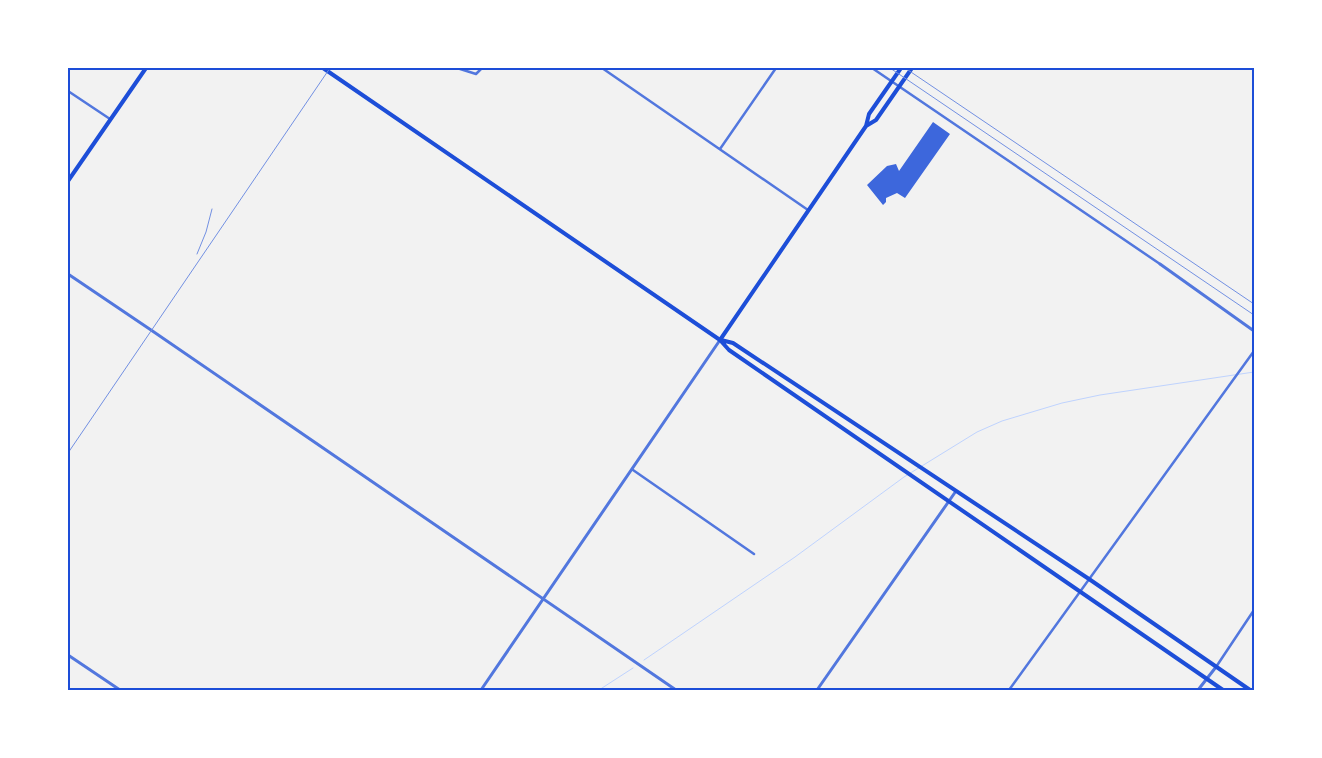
<svg xmlns="http://www.w3.org/2000/svg" width="1322" height="758" font-family="Mulish,sans-serif">
  <style>
    .lines { fill: none; stroke-linecap: round; stroke-linejoin: round }
    .stream { stroke: #bfd3fe; stroke-width: 1 }
    .building { fill: #3d67dc }
    .minor { stroke: #5277de; stroke-width: 2.5 }
    .tertiary { stroke: #5277de; stroke-width: 3 }
    .secondary { stroke: #1d4ed8; stroke-width: 4 }
    .primary { stroke: #1d4ed8; stroke-width: 4 }
    .rail { stroke: #7290e2; stroke-width: 1 }
    .neatline { fill: none; stroke: #1d4ed8; stroke-width: 2 }
  </style>
  <rect width="100%" height="100%" fill="#f2f2f2"/>
  <g class="lines">
    <path class="stream" d="M644,660l151,-103 109,-80 73,-45 25,-11 60,-18 38,-8 154,-23
      M599,690l34,-22"/>
  </g>
  <path class="building" d="M933,122l17,12 -45,64 -8,-5 -11,5v4l-3,3 -16,-20 20,-19 9,-2 3,7z"/>
  <g class="lines">
    <path class="minor" d="M457,68l19,6 6,-6
      M602,68l206,142
      M872,68l288,196
      M68,91l42,28
      M720,149l56,-81
      M633,470l121,84
      M1216,667l38,-57
      M1009,690l245,-339"/>
    <path class="tertiary" d="M1160,264l94,67
      M68,274l83,56 525,360
      M68,655l52,35
      M481,690l239,-350
      M817,690l139,-199
      M1198,690l18,-23"/>
    <path class="secondary" d="M866,126l10,-6 36,-52
      M720,340l146,-214 3,-12 32,-46"/>
    <path class="primary" d="M323,68l397,272 9,10 494,340
      M68,181l78,-113
      M721,340l12,3 356,236 161,111"/>
    <path class="rail" d="M890,68l364,247
      M905,68l349,236
      M197,254l9,-22 6,-23
      M68,453l262,-385"/>
  </g>
  <rect width="1322" height="758" fill="none" stroke="#ffffff" stroke-width="138"/>
  <rect x="69" y="69" width="1184" height="620" class="neatline"/>
</svg>
